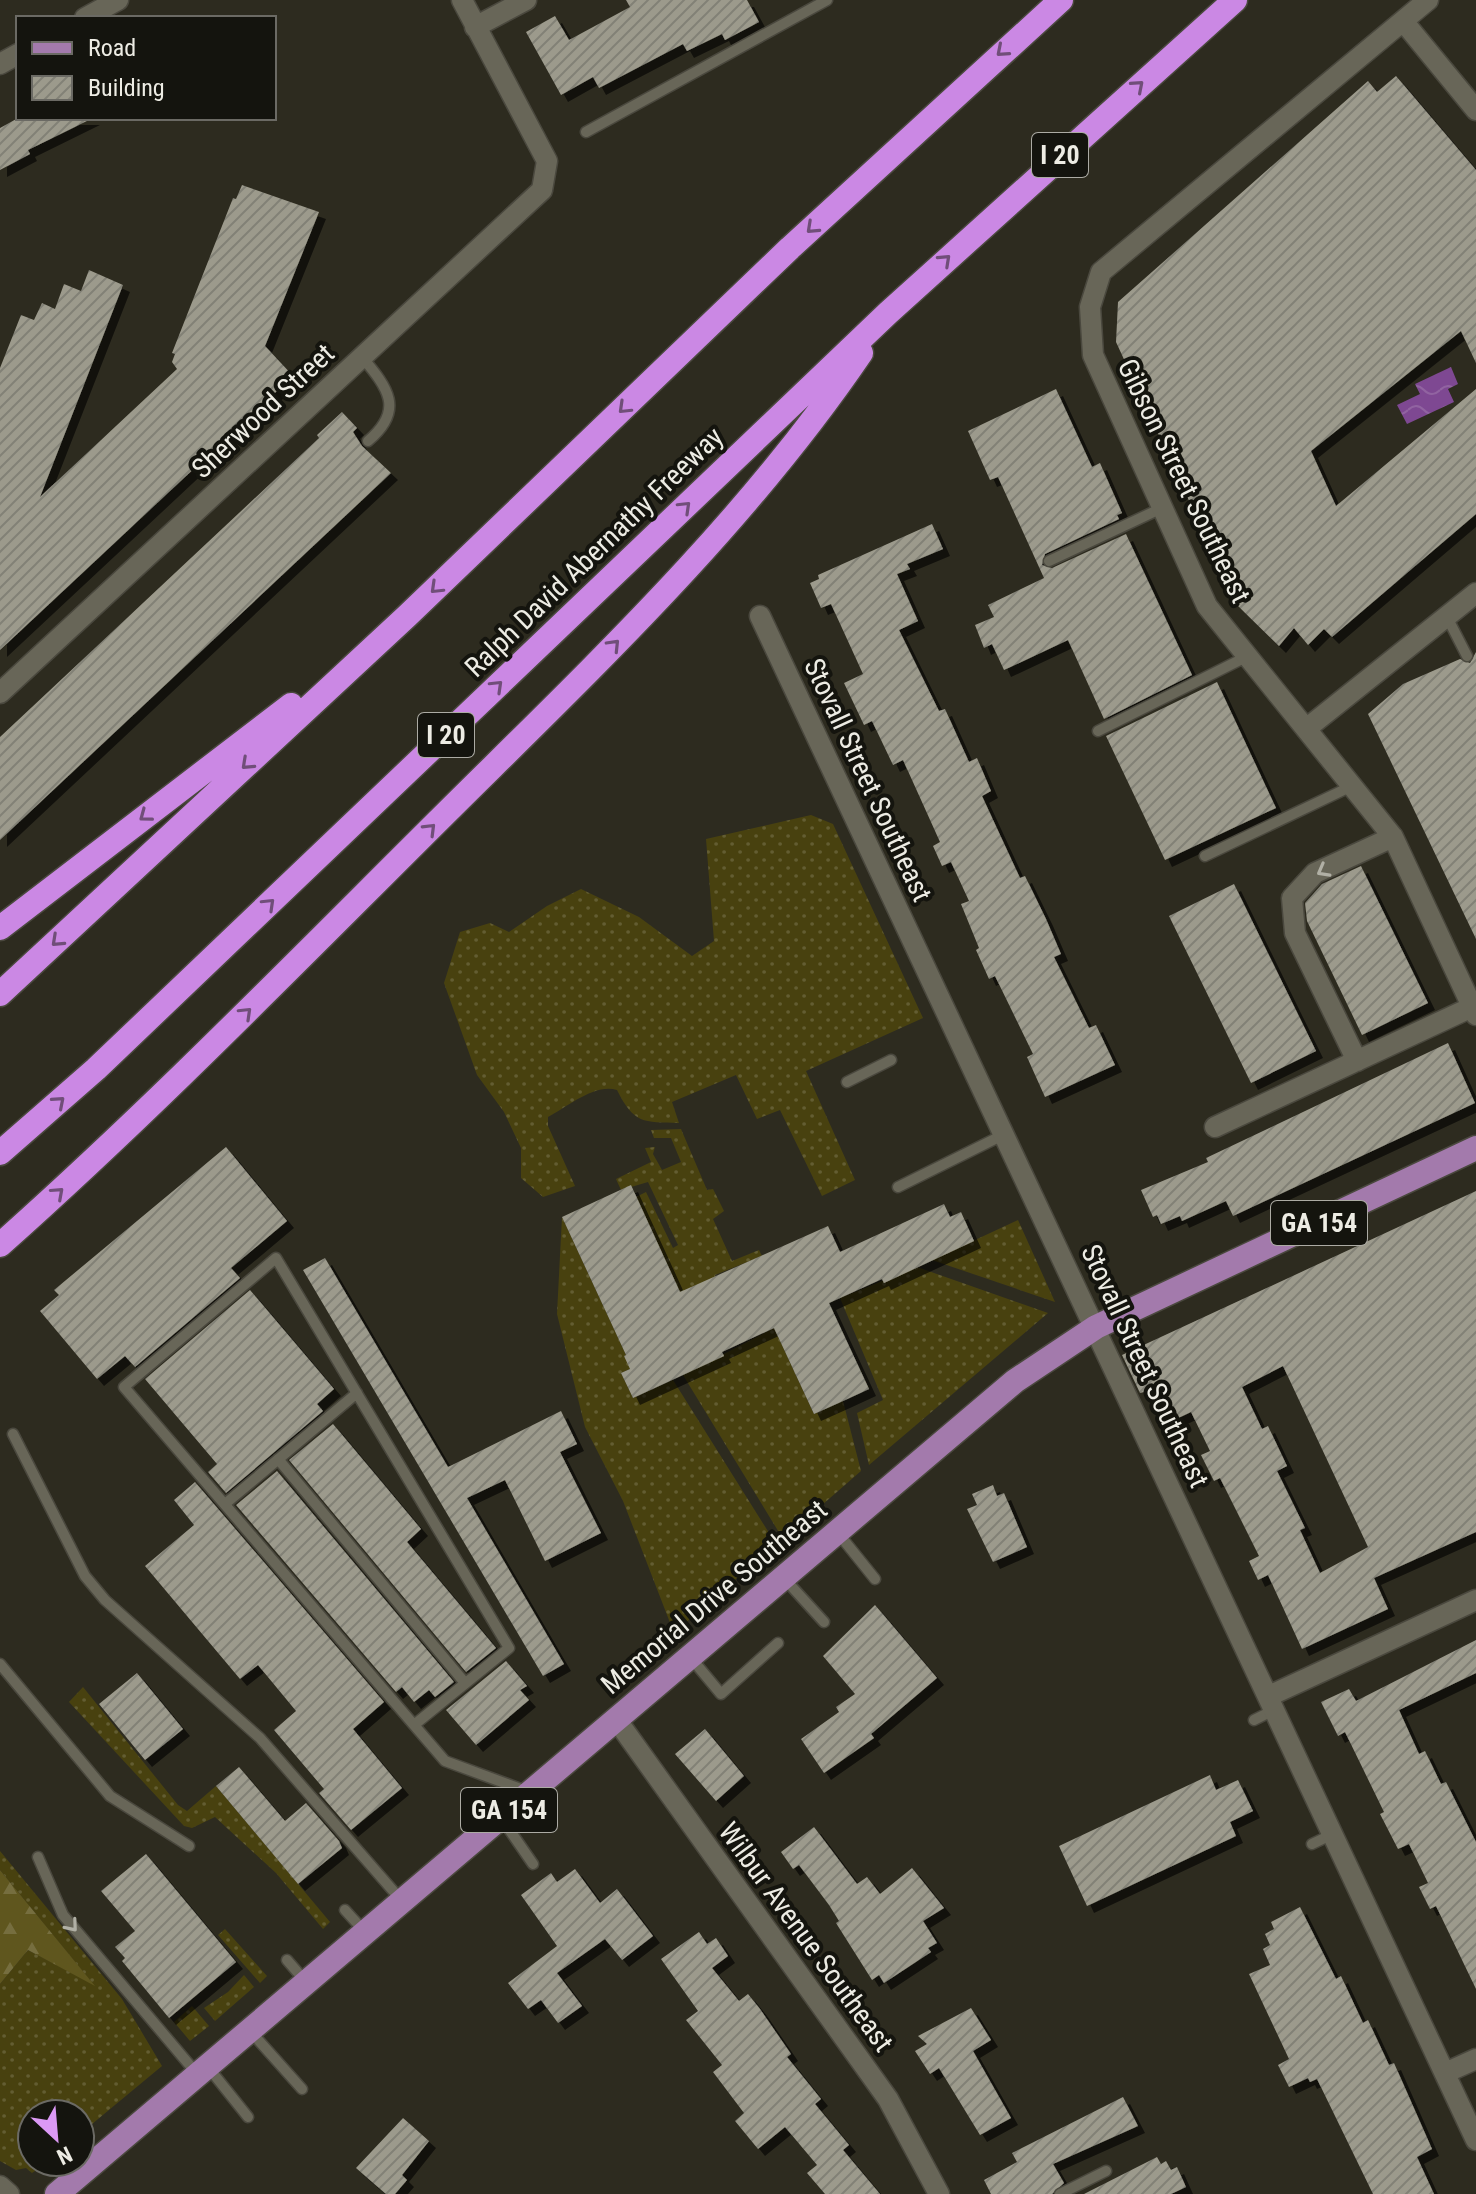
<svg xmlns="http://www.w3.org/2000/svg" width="1476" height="2194" font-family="'Roboto Condensed',sans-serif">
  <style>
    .grass { fill: url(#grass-dots) }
    .forest { fill: url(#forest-firs) }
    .water { fill: url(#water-waves) }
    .building { fill: url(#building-hatch); fill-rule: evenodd; filter: url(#shadow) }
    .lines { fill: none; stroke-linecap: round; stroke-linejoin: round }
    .service-casing { stroke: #4a483e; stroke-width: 13 }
    .minor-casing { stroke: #4a483e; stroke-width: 23 }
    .primary-casing { stroke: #4a483e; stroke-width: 27 }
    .motorway-casing { stroke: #4a483e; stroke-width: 27 }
    .service { stroke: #686658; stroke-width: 10 }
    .minor { stroke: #686658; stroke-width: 20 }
    .primary { stroke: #a37aac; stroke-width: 24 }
    .motorway { stroke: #cb88e4; stroke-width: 24 }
    .oneway { stroke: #704e79 }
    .oneway2 { stroke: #b1b0a5 }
    .labels { text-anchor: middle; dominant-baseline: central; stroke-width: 8; stroke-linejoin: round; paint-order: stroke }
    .shield { fill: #14140e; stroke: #acaba4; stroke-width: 2 }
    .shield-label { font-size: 26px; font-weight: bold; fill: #edece4 }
    .street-label { font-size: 28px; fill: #edece4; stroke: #14140e }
  </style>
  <defs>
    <pattern id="grass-dots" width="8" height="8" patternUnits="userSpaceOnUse" patternTransform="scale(2)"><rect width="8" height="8" fill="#48410f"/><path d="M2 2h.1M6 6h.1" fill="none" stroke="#635d32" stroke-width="1.8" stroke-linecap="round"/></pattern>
    <pattern id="forest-firs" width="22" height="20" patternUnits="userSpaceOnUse" patternTransform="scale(2)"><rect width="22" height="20" fill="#5f561e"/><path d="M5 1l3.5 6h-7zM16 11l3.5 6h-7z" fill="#766e3f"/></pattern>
    <pattern id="water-waves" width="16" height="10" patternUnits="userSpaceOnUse" patternTransform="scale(2)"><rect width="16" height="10" fill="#7e4892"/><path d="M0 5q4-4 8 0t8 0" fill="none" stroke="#9163a1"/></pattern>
    <pattern id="building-hatch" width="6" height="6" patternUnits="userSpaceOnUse" patternTransform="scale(2)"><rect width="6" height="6" fill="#9c9a8c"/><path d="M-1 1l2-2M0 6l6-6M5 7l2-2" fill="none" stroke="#828176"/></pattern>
    <filter id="shadow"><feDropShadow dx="7" dy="7" stdDeviation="0" flood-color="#0009"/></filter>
  </defs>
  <rect width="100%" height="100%" fill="#2d2b1f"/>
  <path class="grass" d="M811,815l22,9 90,194 -117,53 49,109 -33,16 -42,-86 -23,9 -21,-44 -64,27 7,21c-36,-1 -45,1 -62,-33 -22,-7 -50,17 -69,27v9l27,60 -32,11 -22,-19v-30l-17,-36 -27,-37 -33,-92 16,-51 30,-9 19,9 38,-26 34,-17 58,28 53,39 22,-15 -8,-102z
    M681,1129l26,61 6,-1 11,22 -11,8 19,42 27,-11 3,6 -47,19 15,33 -35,16 -59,-127 10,-5 27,56 5,-3 -30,-63 -27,8 -5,-11 35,-17 -6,-14 10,-1 -2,7 9,16 19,-8 -10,-24h-17l-3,-8z
    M562,1217l64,138 4,14 -9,4 12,25 40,-18 103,164 -102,89 -51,-132 -38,-74 -28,-113z
    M1018,1220l37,82 -123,-42z
    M917,1267l131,46 -179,152 -12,-52 26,-13 -43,-102z
    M774,1328l40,86 29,-13 18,70 -78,68 -100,-164z
    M83,1687l95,118 9,6 29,-25 114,136 -7,7 -47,-56 -61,-56 -23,11 -8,-2 -115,-124z
    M0,1851l122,148 40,67 -82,68v-20h-48v48h16l-16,11 -6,-5 -10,2 -16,-9v-177l28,-34 65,34 -93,-114z
    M225,1929l42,47 -7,7 -42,-48z
    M244,1975l10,12 -39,34 -11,-13 24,-16z
    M192,2006l17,20 -19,15 -16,-19z"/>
  <path class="forest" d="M0,1870l95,116 -67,-36 -28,34z"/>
  <path class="water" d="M1451,367l7,17 -10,5 6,13 -47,22 -10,-19 23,-11 -5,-10z"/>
  <path class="building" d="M626,0h121l12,22 -34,18 -3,-6 -35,17 -4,-7 -84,44 -6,-11 -32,18 -35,-63 29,-16 14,24 61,-33z
    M1396,76l80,94v193l-15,-32 -150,120 25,55 140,-117v125l-144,123 -8,-8 -16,16 -14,-17 -15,18 -42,-41 -121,-263 2,-40 250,-221 9,11z
    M18,118h75l-65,32 2,4 -30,16v-42z
    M242,185l77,27 -54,134 28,30 -293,274v-282l21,-53 13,5 8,-17 13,6 9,-25 17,7 8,-21 34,15 -83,212 137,-128 -5,-7 3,-8 -3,-1 61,-155 3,1z
    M1056,389l36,78 8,-4 22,50 -5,2 2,4 -74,35 -3,11 10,3 74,-34 66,141 -88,44 -36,-79 -64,30 -12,-26 -8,4 -9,-23 19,-8 -6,-12 56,-27 -46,-101 -8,3 -22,-49z
    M342,412l15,16 -4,4 9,14 29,27 -391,367v-103l319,-299 -2,-3z
    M932,524l11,25 -36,15 3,5 -13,5 21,47 -19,9 40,81 6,-2 24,53 8,-4 14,33 -9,5 38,82 5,-2 21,43 15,35 -7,3 35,71 7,-3 19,40 -70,32 -18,-40 6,-3 -38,-78 -6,3 -13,-29 3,-2 -18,-44 8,-3 -18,-39 -9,4 -9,-20 7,-4 -37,-82 -10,5 -21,-44 -8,4 -20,-42 19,-9 -32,-70 -10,4 -11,-25 9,-4 -1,-4z
    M1476,652v287l-108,-225 35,-30 57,-25 10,4z
    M1217,682l59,126 -111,52 -59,-124z
    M1361,866l67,137 -66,32 -55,-114 -2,-18 17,-19z
    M1234,884l82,167 -65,32 -82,-167z
    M1448,1043l27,60 -242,113 -7,-15 -44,20 -2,-5 -19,8 -4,-9 -4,2 -12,-27 67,-28 -2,-4z
    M226,1147l61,74 -56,47 9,10 -105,89 -10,-11 -28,23 -57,-68 19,-16 -5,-5z
    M631,1185l49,107 148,-66 12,26 104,-48 6,13 11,-5 13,29 -90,42 -2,-4 -53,24 40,86 -26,12 -29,13 -40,-86 -52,24 2,4 -91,42 -12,-25 9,-4 -6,-13 2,-1 -64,-138z
    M1476,1191v341l-102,46 14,31 -86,40 -34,-74 -10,5 -9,-19 10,-5 -39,-78 -6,3 -13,-26 9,-4 -19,-39 -17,8 -17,-31 -17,4 -18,-38zM1283,1366l85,181 -48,26 -20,-43 5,-2 -28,-57 10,-5 -19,-40 -6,3 -20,-42z
    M325,1258l123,209 113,-56 16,33 -17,8 41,81 -56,28 -40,-81 -38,18 97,166 -21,12 -240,-406z
    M250,1290l84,99 -17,15 6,7 -97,82 -18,-21 9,-8 -72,-85z
    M333,1424l88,105 -14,13 89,106 -30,24 -177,-212z
    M277,1471l177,211 -19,15 -6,-7 -15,12 -12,-15 -6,5 -160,-187z
    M195,1482l189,220 -31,27 49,59 -51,42 -32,-37 5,-4 -50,-59 22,-19 -38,-46 -18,14 -95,-113 49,-41 -20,-25z
    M993,1485l4,11 7,-3 23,54 -34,15 -26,-53 10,-4 -5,-11z
    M875,1605l62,73 -66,56 3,4 -50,35 -23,-34 38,-27 -3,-5 19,-13 -32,-38z
    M1476,1640v33l-77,37 20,44 6,-3 16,33 5,-2 30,60v147l-40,-83 -6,3 -11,-22 9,-4 -19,-39 -11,5 -18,-35 4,-2 -39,-80 -7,4 -17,-34 28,-13 7,12z
    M506,1661l21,25 -7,4 9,10 -53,45 -30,-35z
    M137,1673l46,56 -38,31 -46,-56z
    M705,1729l39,47 -28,25 -41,-47z
    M239,1767l46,54 21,-18 33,38 3,7 -44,36 -82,-98z
    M1210,1775l6,15 22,-10 15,31 -23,11 6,14 -149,70 -28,-60z
    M814,1827l43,57 10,-7 13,17 32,-26 32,40 -21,13 14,22 -9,5 3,4 -47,31 -5,-8 -7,5 -36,-57 3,-2 -10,-16 -30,-40 -6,4 -12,-17z
    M146,1854l90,108 -67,56 -47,-57 3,-3 -10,-11 20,-16 -34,-40z
    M575,1869l25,34 17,-14 36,47 -31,24 -17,-21 -48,34 25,33 -24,17 -17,-23 -13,9 -20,-26 49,-37 -36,-51 30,-22 6,9z
    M1300,1907l36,72 5,-3 22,47 5,-3 21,45 5,-2 38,86 -15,8 17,37h-61l-56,-115 -7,3 -2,-4 -19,9 -11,-22 11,-6 -40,-85 21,-9 -7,-16 7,-4 -5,-11 9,-5 -3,-7z
    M699,1932l8,12 9,-6 12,18 -16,12 27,33 9,-7 12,15 31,45 -4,3 34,42 -6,5 34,41 -6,5 37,44h-55l-18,-21 10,-8 -32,-38 -27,22 -23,-28 9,-8 -31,-41 9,-7 -36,-45 12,-9 -37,-52z
    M971,2008l20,32 -18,11 38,67 -31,17 -41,-67 -9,6 -15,-23 12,-7 -9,-8z
    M1123,2097l15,29 -85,38 11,19 -12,11h-61l-7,-14 33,-18 -5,-9z
    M403,2118l26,23 -27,34 5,5 -12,14h-9l-30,-26z
    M1157,2157l4,7 5,-3 5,9 6,-3 9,20 -15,7h-87z"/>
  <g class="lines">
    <g class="service-casing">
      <path id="service" d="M586,132l241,-132
        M362,357c26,31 43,53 6,84
        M1049,561l113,-53
        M1447,617l20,39
        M1098,731l150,-75
        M1205,856l147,-70
        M847,1082l44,-22
        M898,1187l107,-53
        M13,1434l72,142 20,24 155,138 142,163
        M278,1459l187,224
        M225,1504l132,-111
        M838,1533l37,46
        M783,1577l41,45
        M691,1658l30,36 57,-51
        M0,1664l110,132 79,50
        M1254,1720l20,-10
        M414,1725l95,-77 -233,-390 -152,129 290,338 31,36 84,31
        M502,1819l31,45
        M1312,1844l21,-10
        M38,1857l25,58 135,160
        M345,1910l20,22
        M287,1960l19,22
        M251,2032l51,57
        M208,2067l40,50
        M1060,2194l46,-23"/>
    </g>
    <g class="minor-casing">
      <path id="minor" d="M1428,0l-327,272 -11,35 3,48 114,251 186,231 83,178
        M85,18l33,-18
        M1403,21l73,89
        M475,27l51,-27
        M0,64l18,-10
        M760,616l716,1524
        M0,693l542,-503 5,-29 -85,-161
        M1306,729l170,-136
        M1357,1061l-62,-128 -3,-35 23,-25 78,-36
        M1215,1127l257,-120
        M1269,1696l207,-96
        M616,1719l272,380 51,95
        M1445,2073l31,-14
        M0,2186l9,8"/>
    </g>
    <g class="primary-casing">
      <path id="primary" d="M57,2194l958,-813 81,-54 380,-179"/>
    </g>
    <g class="motorway-casing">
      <path id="motorway" d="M0,928l291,-223
        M0,994l407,-378 383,-368 271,-248
        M0,1153l96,-84 792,-756 347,-313
        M0,1245c154,-137 298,-285 444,-430 147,-146 300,-290 417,-462"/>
    </g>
    <use href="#service" class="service"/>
    <use href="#minor" class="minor"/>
    <use href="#primary" class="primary"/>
    <use href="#motorway" class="motorway"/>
  </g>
  <defs><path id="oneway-chevron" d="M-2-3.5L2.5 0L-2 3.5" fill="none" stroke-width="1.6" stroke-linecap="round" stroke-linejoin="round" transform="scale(2)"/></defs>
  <g class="oneway">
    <use href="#oneway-chevron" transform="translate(1002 51) rotate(139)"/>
    <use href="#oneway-chevron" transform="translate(1138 86) rotate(-41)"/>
    <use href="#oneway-chevron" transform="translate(812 228) rotate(137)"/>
    <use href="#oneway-chevron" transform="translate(945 260) rotate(-43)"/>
    <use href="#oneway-chevron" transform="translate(624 408) rotate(136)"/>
    <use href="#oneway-chevron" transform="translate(685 507) rotate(-44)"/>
    <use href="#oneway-chevron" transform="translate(436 588) rotate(136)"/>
    <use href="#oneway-chevron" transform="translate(614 645) rotate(-46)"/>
    <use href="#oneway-chevron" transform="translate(497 686) rotate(-44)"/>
    <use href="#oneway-chevron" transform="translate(247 764) rotate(137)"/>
    <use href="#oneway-chevron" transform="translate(145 816) rotate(143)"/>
    <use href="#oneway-chevron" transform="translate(430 829) rotate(-45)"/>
    <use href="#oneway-chevron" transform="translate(269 904) rotate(-44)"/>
    <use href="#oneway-chevron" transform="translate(57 941) rotate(137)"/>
    <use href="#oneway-chevron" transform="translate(246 1013) rotate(-44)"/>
    <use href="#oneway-chevron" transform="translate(59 1102) rotate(-41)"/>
    <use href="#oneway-chevron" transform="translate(58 1193) rotate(-42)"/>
  </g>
  <g class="oneway2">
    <use href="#oneway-chevron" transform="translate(1323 871) rotate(151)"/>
    <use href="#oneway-chevron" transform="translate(72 1926) rotate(50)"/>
  </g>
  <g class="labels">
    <g class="shield">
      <rect x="1032" y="133" width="56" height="44" rx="6"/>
      <rect x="418" y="713" width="56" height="44" rx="6"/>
      <rect x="1271" y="1201" width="96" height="44" rx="6"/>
      <rect x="461" y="1788" width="96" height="44" rx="6"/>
    </g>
    <g class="shield-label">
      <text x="1060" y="155">I 20</text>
      <text x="446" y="735">I 20</text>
      <text x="1319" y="1223">GA 154</text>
      <text x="509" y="1810">GA 154</text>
    </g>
    <g class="street-label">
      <text transform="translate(263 411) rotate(-43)">Sherwood Street</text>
      <text transform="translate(1184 481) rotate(64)">Gibson Street Southeast</text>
      <text transform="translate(594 552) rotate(-44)">Ralph David Abernathy Freeway</text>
      <text transform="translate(868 780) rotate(65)">Stovall Street Southeast</text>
      <text transform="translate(1145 1366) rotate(65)">Stovall Street Southeast</text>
      <text transform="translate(714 1597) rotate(-40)">Memorial Drive Southeast</text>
      <text transform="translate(806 1937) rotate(54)">Wilbur Avenue Southeast</text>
    </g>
  </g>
  <rect x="16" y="16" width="260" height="104" fill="#14140e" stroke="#6b6a64" stroke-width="2"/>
  <rect x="32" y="42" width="40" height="12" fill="#a37aac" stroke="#6b6a64" stroke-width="2"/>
  <text x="88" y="56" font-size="24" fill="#edece4">Road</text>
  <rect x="32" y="76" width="40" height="24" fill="url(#building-hatch)" stroke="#6b6a64" stroke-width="2"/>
  <text x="88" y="96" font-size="24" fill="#edece4">Building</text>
  <g transform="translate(56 2138) rotate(154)"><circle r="38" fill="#14140e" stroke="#6b6a64" stroke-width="2"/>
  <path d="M0-6L14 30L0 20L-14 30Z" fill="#db99f5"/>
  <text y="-12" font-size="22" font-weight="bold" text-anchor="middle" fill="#edece4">N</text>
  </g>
</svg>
